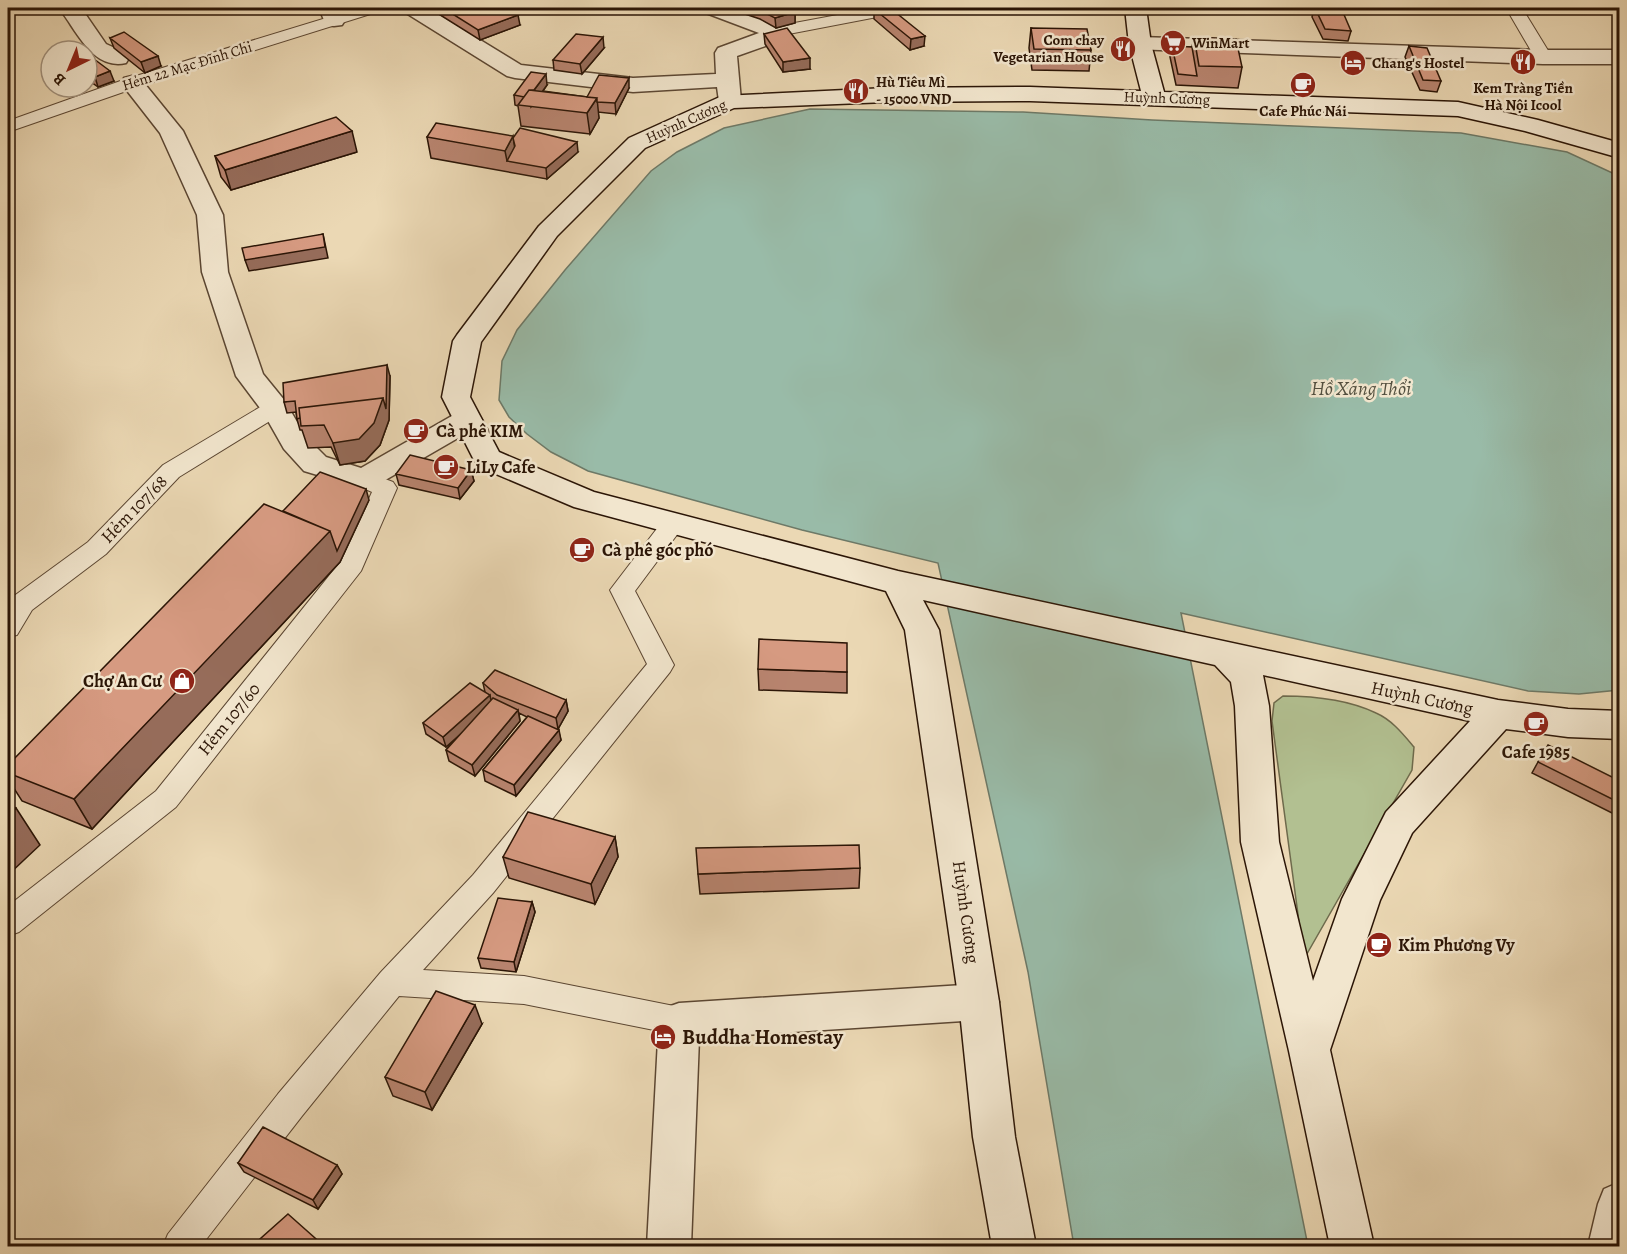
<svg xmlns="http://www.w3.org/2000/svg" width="1627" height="1254" font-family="Alegreya,serif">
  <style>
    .green { fill: #b2c091; stroke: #6e6a4c; stroke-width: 1.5 }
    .water { fill: #99bba8; stroke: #6d7967; stroke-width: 1.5 }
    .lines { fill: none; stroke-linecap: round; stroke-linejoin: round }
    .lane-casing { stroke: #5b4632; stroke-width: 2 }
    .street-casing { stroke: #5b4632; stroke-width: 3 }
    .secondary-casing { stroke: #2b1506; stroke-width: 3 }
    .lane { fill: #f2e6ce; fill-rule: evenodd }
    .street { fill: #f2e6ce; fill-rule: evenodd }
    .secondary { fill: #f2e6ce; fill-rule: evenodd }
    .wall { fill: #b8846f; stroke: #2b1506; stroke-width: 1.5 }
    .shaded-wall { fill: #966c5a; stroke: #2b1506; stroke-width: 1.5 }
    .building { fill: #d69a81; stroke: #2b1506; stroke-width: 1.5 }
    .labels { text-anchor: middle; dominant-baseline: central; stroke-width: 5; stroke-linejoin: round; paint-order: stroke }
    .far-poi-label { font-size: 15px; font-weight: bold; fill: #2b1506; stroke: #f2e6ce; text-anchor: start }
    .far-street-label { font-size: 15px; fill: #2b1506; stroke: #f2e6ce }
    .poi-label { font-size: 18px; font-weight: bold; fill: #2b1506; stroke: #f2e6ce; text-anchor: start }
    .street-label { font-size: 18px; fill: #2b1506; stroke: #f2e6ce }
    .water-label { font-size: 20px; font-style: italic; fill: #524f3f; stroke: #f2e6ce }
    .near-poi-label { font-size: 21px; font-weight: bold; fill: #2b1506; stroke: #f2e6ce; text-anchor: start }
  </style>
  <rect width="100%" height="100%" fill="#ebd8b4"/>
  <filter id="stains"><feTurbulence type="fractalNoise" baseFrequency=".00333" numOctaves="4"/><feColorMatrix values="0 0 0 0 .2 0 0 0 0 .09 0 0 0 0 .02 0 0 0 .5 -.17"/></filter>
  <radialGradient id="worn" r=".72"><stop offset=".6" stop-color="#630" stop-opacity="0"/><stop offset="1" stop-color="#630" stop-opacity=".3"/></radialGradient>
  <path class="green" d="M1283,696c30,0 66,4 93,17 16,7 27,21 38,34l-2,23 -108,189 -32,-238 2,-18z"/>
  <path class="water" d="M810,109l213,3 129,8 309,13 106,19 52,24v514l-40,4 -51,-3 -347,-78 127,633h-234l-46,-274 -90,-409 -136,-33 -214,-59 -37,-19 -24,-18 -18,-17 -10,-17 3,-39 15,-31 48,-60 86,-99 26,-19 47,-24z"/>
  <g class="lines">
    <g class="lane-casing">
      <path id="lane" d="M359,8h23l-2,3 -242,76 -130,45v-11l118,-42z
        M875,8h31l-8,5 -125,24 -8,-5 8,-5z
        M1506,8h16l30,49 -3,4h-12z
        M275,401l8,2 3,5 -3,5 -104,64 -73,77 -74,56 -15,25 -9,2v-30l6,-11 74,-54 75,-77 104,-62z
        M364,471l29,11 4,6 -36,83 -185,236 -157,125 -11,4v-30l148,-115 185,-230 31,-69 -16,-7 -4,-6 4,-6z
        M673,516l8,2 4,6 -50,67 39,74 -4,7 -177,221 -70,77 101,6 155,31 11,4 5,10 -5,10 -11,4 -155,-31 -125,-8 -97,120 -101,130h-38l5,-12 110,-140 103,-122 92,-97 174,-211 -37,-74 55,-72z"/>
    </g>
    <g class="street-casing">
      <path id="street" d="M67,8h20l-1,7 20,29 20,9 3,5 -3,5c-31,7 -47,-27 -62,-48z
        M319,8h20l6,12 -3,5 -8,1 -8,-1z
        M403,8h25l93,57 112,13 83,-4 -1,-21 3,-5 41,-15 -53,-20 -2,-5c9,0 19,-2 29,0 14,2 47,15 55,26l-3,5 -48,17 4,45 -3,5 -8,2 -8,-2 -3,-5 -2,-14 -84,5 -118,-14 -8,-2 -101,-63z
        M1140,37l403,13h77v14h-77l-411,-15 -3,-5 3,-5z
        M132,76l8,2 43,53 40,84 5,57 35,102 22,27 20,35 21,21 35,11 96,-55 10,-3 10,3 5,7 -5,7 -102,59 -11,3 -60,-18 -20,-22 -21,-37 -27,-36 -34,-104 -5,-57 -37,-82 -39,-50 3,-5z
        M979,984l14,5 6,13 -6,13 -14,5 -280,18 -8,208h-44l12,-225 6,-13 14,-5z
        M1620,1182v64h-32l10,-42 6,-15z"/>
    </g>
    <g class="secondary-casing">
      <path id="secondary" d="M1125,8h21l5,36 13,48 294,10 80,18 82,23v15l-95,-27 -67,-15 -428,-15 -143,1 -153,6 -89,40 -88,88 -76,106 -11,55 29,55 95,40 304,79 600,129 70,9 52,2v28l-52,-2 -62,-8 -94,104 -32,67 -50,150 44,196h-44l-41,-195 -48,-209 -6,-136 -4,-24 -16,-17 -292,-65 16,30 60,372 16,135 21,109h-44l-19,-109 -14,-135 -54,-372 -19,-39 -312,-84 -97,-41 -35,-69 11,-56 4,-6 82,-109 90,-88 93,-42 165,-8 143,-1 111,4 -12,-47zM1263,675l207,46 -84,91 -44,87 -29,82 -34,-139 -10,-136z"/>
    </g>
    <use href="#lane" class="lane"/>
    <use href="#street" class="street"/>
    <use href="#secondary" class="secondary"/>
  </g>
  <path class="wall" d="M429,8h59l32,17 -40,15z
    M727,8h62l6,4v11l-19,5 -16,-9z
    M1314,8h8l29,23 -3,10 -25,-2 -11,-22z
    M874,9l50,37 -14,4 -36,-31z
    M1031,28l60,22 -2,21 -57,-1 -3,-22z
    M764,34l46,35 -27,3 -18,-28z
    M1194,37l48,30 -4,21 -62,-3 -6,-28 2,-11 20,1z
    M110,38l51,28 -16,7 -31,-25z
    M1409,46l32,35 -4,11 -17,-2 -15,-33z
    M604,48l-22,26 -28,-4 -1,-10z
    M87,62l27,19 -16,6 -11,-8z
    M547,85l-4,6 44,6 42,-9 -13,26 -18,-2 1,6 -9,16 -69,-8 -3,-20 -3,-1 -1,-10z
    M427,137l86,1 65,14 -31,27 -116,-21z
    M357,152l-126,38 -10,-13 -6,-21z
    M390,376l-1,44 -9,25 -15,16 -25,4 -9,-18 -23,1 -6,-18h-2l-3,-11 -1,-7 -9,1 -3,-11z
    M471,470l3,11 -14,18 -61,-14 -3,-11z
    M369,500l-29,62 -248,267 -70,-28 -14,-22v-14z
    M758,669l89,3v21l-88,-3z
    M483,683l83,17 2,11 -10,18 3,11 -45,56 -31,-15 -2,-11 44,-53 -8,-4 1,8 -45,55 -26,-15 -3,-11 13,-15 -13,12 -20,-13 -3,-11 62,-31z
    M1538,762l82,19v36l-88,-44z
    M615,837l3,20 -23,47 -86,-26 -6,-21z
    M860,868l-1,20 -159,6 -2,-20z
    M532,902l3,10 -19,60 -35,-4 -3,-10z
    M482,1024l-50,86 -39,-14 -8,-19z
    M238,1163l99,2 5,9 -24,35 -74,-37z"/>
  <path class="shaded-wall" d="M795,12v11l-19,5 -1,-10z
    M518,15l2,10 -40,15 -2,-10z
    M925,36l-1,10 -14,4 1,-11z
    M603,37l1,11 -22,26 -2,-10z
    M158,56l3,10 -16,7 -4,-11z
    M810,58v11l-27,3v-10z
    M110,71l4,10 -16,6 -3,-10z
    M546,74l1,11 -16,22 -2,-10z
    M629,78v10l-13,26 -1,-11z
    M597,98l2,20 -9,16 -3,-21z
    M352,131l5,21 -126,38 -6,-20z
    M513,136l3,21 -9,4 -2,-10z
    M577,142l1,10 -31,27 -1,-11z
    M323,234l5,24 -79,13 -4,-11z
    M387,365l3,11 -1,44 -9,25 -15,16 -25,4 -7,-22z
    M471,470l3,11 -14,18 -2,-11z
    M366,489l3,11 -29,62 -248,267 -18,-30z
    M490,695l2,11 -46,41 -3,-10z
    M566,700l2,11 -10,18 -2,-11z
    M518,710l2,11 -45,55 -3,-11z
    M559,730l2,10 -45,56 -2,-11z
    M16,808l24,37 -32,30v-60z
    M615,837l3,20 -23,47 -4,-20z
    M532,902l3,10 -19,60 -2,-10z
    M475,1005l7,19 -50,86 -7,-18z
    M337,1165l5,9 -24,35 -5,-9z"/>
  <path class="building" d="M443,8h64l11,7 -40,15z
    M755,8h34l6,4 -20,6z
    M879,8h11l35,28 -14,3 -37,-30z
    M1315,8l27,2 9,21 -26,-2z
    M787,28l23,30 -27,4 -19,-28z
    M1031,28l56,1 4,21 -57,-1z
    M124,32l34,24 -17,6 -31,-24z
    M576,34l27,3 -23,27 -27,-4z
    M1194,37l42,2 6,28 -43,-1z
    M1172,46l20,1 5,29 -19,-2z
    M1409,46l18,2 14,33 -18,-1z
    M94,59l16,12 -15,6 -8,-6v-9z
    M531,72l15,2 -12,16h-5l-5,7 -10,-2z
    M599,75l30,3 -14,25 -18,-1v-4l-10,-1z
    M529,90l68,8 -10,15 -69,-8z
    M336,117l16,14 -127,39 -10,-14z
    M436,123l77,13 -8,15 -78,-14z
    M520,128l57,14 -31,26 -39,-7 8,-15 -2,-8z
    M323,234l2,13 -80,13 -3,-12z
    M387,365l-1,44 -3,-11 -84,10 1,10 -3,1 -2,-18 -11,1 -1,-19z
    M383,398l-9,25 -15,16 -26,4 -9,-18 -23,1 -2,-18z
    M410,455l61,15 -13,18 -62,-14z
    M320,472l46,17 -29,62 -7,-20 -47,-20z
    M264,504l66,27 -256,268 -66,-26v-8z
    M759,639l88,4v29l-89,-3z
    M495,670l71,30 -10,18 -59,-23 -14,-12z
    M470,683l20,12 -47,42 -20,-14z
    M493,698l25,12 -46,55 -26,-15z
    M528,716l31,14 -45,55 -31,-15z
    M1548,745l72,36v22l-82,-41z
    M8,803l8,5 -8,7z
    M528,812l87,25 -24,47 -88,-27z
    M859,845l1,23 -162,6 -2,-26z
    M498,898l34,4 -18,60 -36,-4z
    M436,991l39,14 -50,87 -40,-15z
    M263,1127l74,38 -24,35 -75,-37z
    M288,1214l36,32h-72z"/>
  <defs>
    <g id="supermarket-disc" transform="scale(1.35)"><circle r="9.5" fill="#8f2418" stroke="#f2e6ce"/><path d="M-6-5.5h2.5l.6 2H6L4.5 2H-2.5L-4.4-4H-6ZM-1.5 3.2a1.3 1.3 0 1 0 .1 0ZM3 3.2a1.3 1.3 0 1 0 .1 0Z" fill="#fff"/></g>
    <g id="restaurant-disc" transform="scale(1.35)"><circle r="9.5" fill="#8f2418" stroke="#f2e6ce"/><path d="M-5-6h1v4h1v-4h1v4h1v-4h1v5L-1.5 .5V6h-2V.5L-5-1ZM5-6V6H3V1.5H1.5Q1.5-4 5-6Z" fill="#fff"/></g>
    <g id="hotel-disc" transform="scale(1.35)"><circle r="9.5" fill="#8f2418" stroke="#f2e6ce"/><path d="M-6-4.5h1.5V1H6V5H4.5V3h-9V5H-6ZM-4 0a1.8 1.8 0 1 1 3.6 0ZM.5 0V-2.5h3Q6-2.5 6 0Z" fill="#fff"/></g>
    <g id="cafe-disc" transform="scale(1.35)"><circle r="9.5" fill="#8f2418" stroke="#f2e6ce"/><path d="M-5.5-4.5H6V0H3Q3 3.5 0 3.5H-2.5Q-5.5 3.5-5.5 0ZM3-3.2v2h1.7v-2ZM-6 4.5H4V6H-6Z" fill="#fff"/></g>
    <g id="shop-disc" transform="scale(1.35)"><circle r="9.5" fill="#8f2418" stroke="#f2e6ce"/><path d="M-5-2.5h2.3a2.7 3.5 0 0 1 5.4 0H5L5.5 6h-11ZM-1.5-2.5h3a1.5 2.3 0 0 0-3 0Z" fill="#fff"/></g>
  </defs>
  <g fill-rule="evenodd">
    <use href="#supermarket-disc" x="1173" y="43"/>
    <use href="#restaurant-disc" x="1123" y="49"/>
    <use href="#restaurant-disc" x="1523" y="62"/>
    <use href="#hotel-disc" x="1353" y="63"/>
    <use href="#cafe-disc" x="1303" y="85"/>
    <use href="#restaurant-disc" x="856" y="91"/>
    <use href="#cafe-disc" x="416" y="431"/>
    <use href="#cafe-disc" x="446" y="467"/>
    <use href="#cafe-disc" x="582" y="550"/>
    <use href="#shop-disc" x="182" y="681"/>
    <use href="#cafe-disc" x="1536" y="724"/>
    <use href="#cafe-disc" x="1379" y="945"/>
    <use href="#hotel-disc" x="663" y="1037"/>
  </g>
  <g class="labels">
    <g class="far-poi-label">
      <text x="1104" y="40" text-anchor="end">Com chay<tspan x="1104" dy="17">Vegetarian House</tspan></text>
      <text x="1192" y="43">WinMart</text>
      <text x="1372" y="63">Chang's Hostel</text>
      <text x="876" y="82">Hù Tiêu Mì<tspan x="876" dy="17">- 15000 VND</tspan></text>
      <text x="1523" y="88" text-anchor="middle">Kem Tràng Tiền<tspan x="1523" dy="17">Hà Nội Icool</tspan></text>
      <text x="1303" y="111" text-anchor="middle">Cafe Phúc Nái</text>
    </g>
    <g class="far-street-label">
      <text transform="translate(187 66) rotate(-17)">Hẻm 22 Mạc Đĩnh Chi</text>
      <text transform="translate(1167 98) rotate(2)">Huỳnh Cương</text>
      <text transform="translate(686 121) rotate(-24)">Huỳnh Cương</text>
    </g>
    <g class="poi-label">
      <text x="436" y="431">Cà phê KIM</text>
      <text x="466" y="467">LiLy Cafe</text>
      <text x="602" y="550">Cà phê góc phó</text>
      <text x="162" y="681" text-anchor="end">Chợ An Cư</text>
      <text x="1536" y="752" text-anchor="middle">Cafe 1985</text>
      <text x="1398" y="945">Kim Phương Vy</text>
    </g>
    <g class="street-label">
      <text transform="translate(134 509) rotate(-46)">Hẻm 107/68</text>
      <text transform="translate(1422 698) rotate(12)">Huỳnh Cương</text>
      <text transform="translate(229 719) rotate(-51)">Hẻm 107/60</text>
      <text transform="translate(966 912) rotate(82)">Huỳnh Cương</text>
    </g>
    <g class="water-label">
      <text x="1361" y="388">Hồ Xáng Thổi</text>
    </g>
    <g class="near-poi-label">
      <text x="682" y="1037">Buddha Homestay</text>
    </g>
  </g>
  <rect width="1627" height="1254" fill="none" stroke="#ebd8b4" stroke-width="30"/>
  <rect x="9" y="9" width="1609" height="1236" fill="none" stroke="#2b1506" stroke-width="3"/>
  <rect x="15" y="15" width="1597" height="1224" fill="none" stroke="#2b1506" stroke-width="1.5"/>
  <g transform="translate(69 69) rotate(223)"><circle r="28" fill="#f2e6ce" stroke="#a2927e" stroke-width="1.5"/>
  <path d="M0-4.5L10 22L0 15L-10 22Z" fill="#8f2418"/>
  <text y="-9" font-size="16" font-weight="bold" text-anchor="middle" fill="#2b1506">B</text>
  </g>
  <rect width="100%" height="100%" filter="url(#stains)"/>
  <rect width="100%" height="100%" fill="url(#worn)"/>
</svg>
